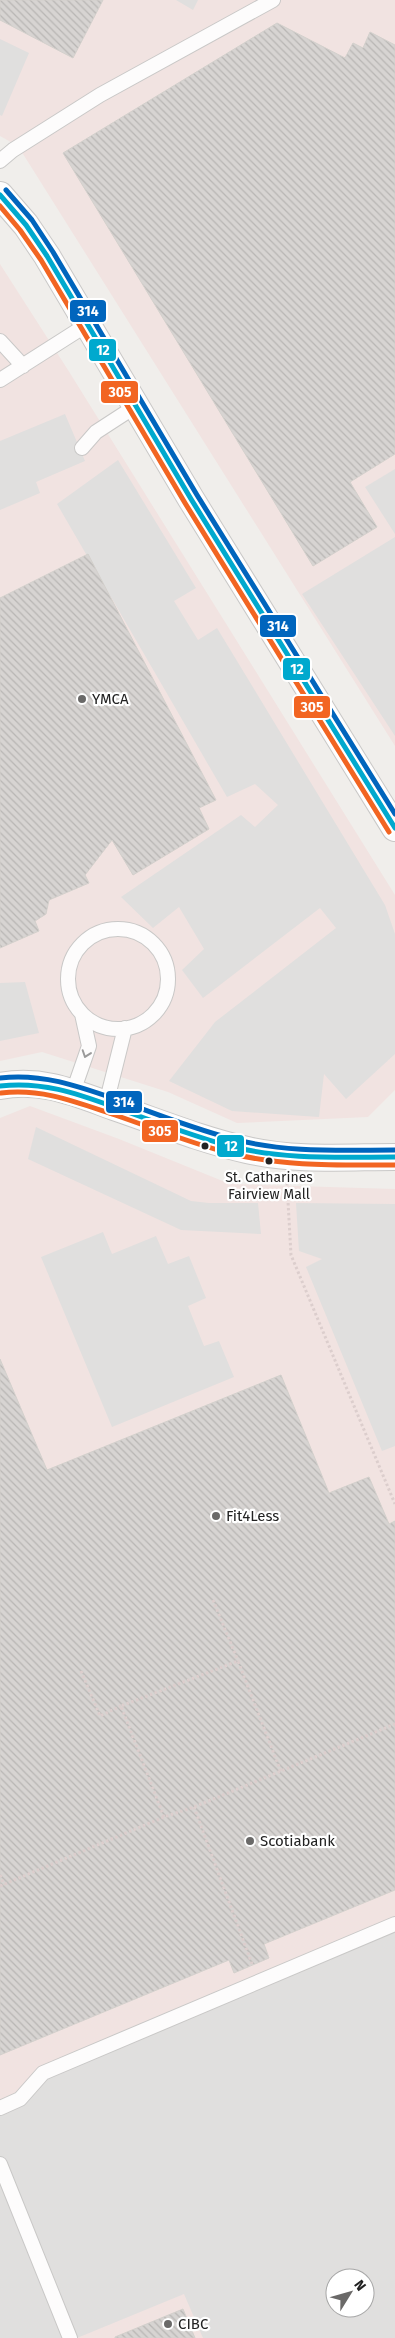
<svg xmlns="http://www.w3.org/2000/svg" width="395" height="2338" font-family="'Fira Sans',sans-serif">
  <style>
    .commercial { fill: #f1e3e1; fill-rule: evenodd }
    .parking { fill: #e0dfde; fill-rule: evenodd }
    .building { fill: url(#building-back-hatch); stroke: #d3d0cc }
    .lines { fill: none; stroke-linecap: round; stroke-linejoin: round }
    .lane-casing { stroke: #c9c8c7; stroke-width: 16 }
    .street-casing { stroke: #c9c8c7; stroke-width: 28 }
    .path { stroke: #dccecd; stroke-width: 3; stroke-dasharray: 2.5 2.5; stroke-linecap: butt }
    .lane { stroke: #fdfcfc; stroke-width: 14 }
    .street { stroke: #fdfcfc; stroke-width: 26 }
    .bus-1-casing { stroke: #fff; stroke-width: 9 }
    .bus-2-casing { stroke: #fff; stroke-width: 9 }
    .bus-3-casing { stroke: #fff; stroke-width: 9 }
    .bus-1 { stroke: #00a9ce; stroke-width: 5 }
    .bus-2 { stroke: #f26522; stroke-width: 5 }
    .bus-3 { stroke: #0065bd; stroke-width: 5 }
    .oneway { stroke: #9a9a9a }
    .poi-dot { fill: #6a6968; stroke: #fff; stroke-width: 2 }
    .bus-dot { fill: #222; stroke: #fff; stroke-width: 2 }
    .labels { text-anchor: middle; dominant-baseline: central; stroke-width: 4.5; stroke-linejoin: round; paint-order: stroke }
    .bus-label { font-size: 14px; fill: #222; stroke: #fff }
    .poi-label { font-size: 15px; fill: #222; stroke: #fff; text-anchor: start }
    .line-badge { stroke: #fff; stroke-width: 2 }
    .badge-label { font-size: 14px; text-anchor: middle; font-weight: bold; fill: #fff }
  </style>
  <defs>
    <pattern id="building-back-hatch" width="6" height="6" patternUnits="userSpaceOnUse" patternTransform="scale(1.25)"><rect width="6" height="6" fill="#d7d4d2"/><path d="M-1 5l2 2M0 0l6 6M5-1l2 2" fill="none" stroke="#b8b6b4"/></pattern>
  </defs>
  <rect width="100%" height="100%" fill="#f0eeeb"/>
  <path class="commercial" d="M0,0h395v746l-377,-600 -18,-10z
    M0,264l68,106 327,525v195l-27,27 -131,6 -69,-31 -126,-40 -42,9z
    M30,1106l89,33 111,45 165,5v1149h-395v-1220zM335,2278h30v30h-30z"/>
  <path class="parking" d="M176,0h22l-5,10z
    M0,39l29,14 -27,63 -2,-1z
    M65,414l20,47 -49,21 4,11 -40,17v-69z
    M118,460l78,128 -22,13 24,39 19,-12 168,277 10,29v120l-49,45 -22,-25 -5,43 -87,-6 -63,-30 46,-59 121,-94 -16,-20 -117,90 -21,-28 22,-21 -25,-42 -26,21 -32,-31 120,-82 14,12 23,-22 -23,-21 -28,13 -170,-293z
    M395,469v65l-30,-47z
    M395,537v199l-93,-142z
    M25,982l14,51 -39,8v-58z
    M36,1127l155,74 18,2h49l3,31 -80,-4 -153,-71z
    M296,1203l99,1v242l-13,5 -76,-184 16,-8 -23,-8z
    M103,1232l9,22 44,-18 12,28 21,-8 17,42 -18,8 16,40 15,-5 15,36 -122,50 -71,-170z
    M395,1925v413h-192l-19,-44 -107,44h-77v-230l43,-35zM335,2278h30v30h-30z"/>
  <path class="building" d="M0,0h103l-30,58 -73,-38z
    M277,23l68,35 8,-15 10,5 7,-16 25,13v409l-45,28 27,45 -64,39 -250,-413z
    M88,554l128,246 -17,8 10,21 -76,46 -21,-35 -27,35 4,8 -40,17 -3,14 -11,7 4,10 -39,17v-350z
    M0,1359l47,111 234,-95 48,118 40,-16 20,47 6,-3v369l-131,54 5,14 -35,15 -5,-13 -229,95z
    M183,2309l12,29h-80v-1z"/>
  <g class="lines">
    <g class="lane-casing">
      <path id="lane" d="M0,161l13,-11 87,-55 173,-95
        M0,341l23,25
        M0,380l88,-56
        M82,448l14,-16 40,-26
        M68 979a50 50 0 1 1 100 0a50 50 0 1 1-100 0Z
        M73,1092l16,-46 -7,-32
        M106,1104l19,-76
        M0,2108l20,-9 23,-26 352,-149
        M0,2164l70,174"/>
    </g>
    <g class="street-casing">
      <path id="street" d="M0,195l26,30 21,31 144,243 204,329
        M0,1086c42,-8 75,7 114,21 44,15 88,33 133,43 48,11 99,7 148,7"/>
    </g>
    <path class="path" d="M287,1183l4,72 104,249
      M213,1600l25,61
      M81,1671l19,45 21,-10
      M194,1807l58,157
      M164,1817l-43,-111 117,-45 43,111
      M0,1875l4,10
      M0,1886l164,-69 30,-10 201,-83"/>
    <use href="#lane" class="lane"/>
    <use href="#street" class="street"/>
    <g class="bus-1-casing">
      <path id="bus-1" d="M0,195l26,30 21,31 144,243 204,329
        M0,1086c41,-5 76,7 114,21 38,14 76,28 115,39 55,14 110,11 166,11"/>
    </g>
    <g class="bus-2-casing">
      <path id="bus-2" d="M0,206l20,24 21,30 144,243 204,329
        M1,1093c41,-5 75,9 114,22 38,13 75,28 114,38 55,14 110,12 166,12"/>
    </g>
    <g class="bus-3-casing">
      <path id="bus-3" d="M6,190l26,30 21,32 144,243 198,319
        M0,1078c42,-5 78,8 118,22 38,14 76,29 115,39 53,14 107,11 162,11"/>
    </g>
    <use href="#bus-1" class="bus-1"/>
    <use href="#bus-2" class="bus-2"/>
    <use href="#bus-3" class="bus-3"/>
  </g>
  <defs><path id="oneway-chevron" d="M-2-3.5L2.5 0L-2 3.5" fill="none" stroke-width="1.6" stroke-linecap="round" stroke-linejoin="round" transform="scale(1.25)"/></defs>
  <use class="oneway" href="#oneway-chevron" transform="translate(86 1054) rotate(109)"/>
  <g class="poi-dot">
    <circle cx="82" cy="699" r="5"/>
    <circle cx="216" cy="1516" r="5"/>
    <circle cx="250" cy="1841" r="5"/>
    <circle cx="168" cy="2324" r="5"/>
  </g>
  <g class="bus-dot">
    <circle cx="205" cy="1146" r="4.5"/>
    <circle cx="269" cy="1161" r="4.5"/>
  </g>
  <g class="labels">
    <g class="bus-label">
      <text x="269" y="1177">St. Catharines<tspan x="269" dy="17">Fairview Mall</tspan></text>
    </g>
    <g class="poi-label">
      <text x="92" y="699">YMCA</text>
      <text x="226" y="1516">Fit4Less</text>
      <text x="260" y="1841">Scotiabank</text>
      <text x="178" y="2324">CIBC</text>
    </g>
  </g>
  <g class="line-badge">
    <rect x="69" y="299" width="38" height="24" rx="5" fill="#0065bd"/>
    <rect x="88" y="338" width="29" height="24" rx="5" fill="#00a9ce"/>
    <rect x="100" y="380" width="39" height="24" rx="5" fill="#f26522"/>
    <rect x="259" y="614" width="38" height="24" rx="5" fill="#0065bd"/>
    <rect x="282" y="657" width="29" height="24" rx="5" fill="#00a9ce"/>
    <rect x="293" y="695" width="38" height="24" rx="5" fill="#f26522"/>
    <rect x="105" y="1090" width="38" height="24" rx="5" fill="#0065bd"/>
    <rect x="141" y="1119" width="38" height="24" rx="5" fill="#f26522"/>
    <rect x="216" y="1134" width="29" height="24" rx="5" fill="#00a9ce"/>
  </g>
  <g class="badge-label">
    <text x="88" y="316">314</text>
    <text x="103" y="355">12</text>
    <text x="120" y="397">305</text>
    <text x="278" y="631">314</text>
    <text x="297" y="674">12</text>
    <text x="312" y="712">305</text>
    <text x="124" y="1107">314</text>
    <text x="160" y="1136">305</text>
    <text x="231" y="1151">12</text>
  </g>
  <g transform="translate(350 2293) rotate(53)"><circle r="24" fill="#ffffff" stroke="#a7a7a7"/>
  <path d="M0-4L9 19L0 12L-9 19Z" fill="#6a6968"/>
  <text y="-8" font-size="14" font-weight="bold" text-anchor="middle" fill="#222222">N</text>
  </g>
</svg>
